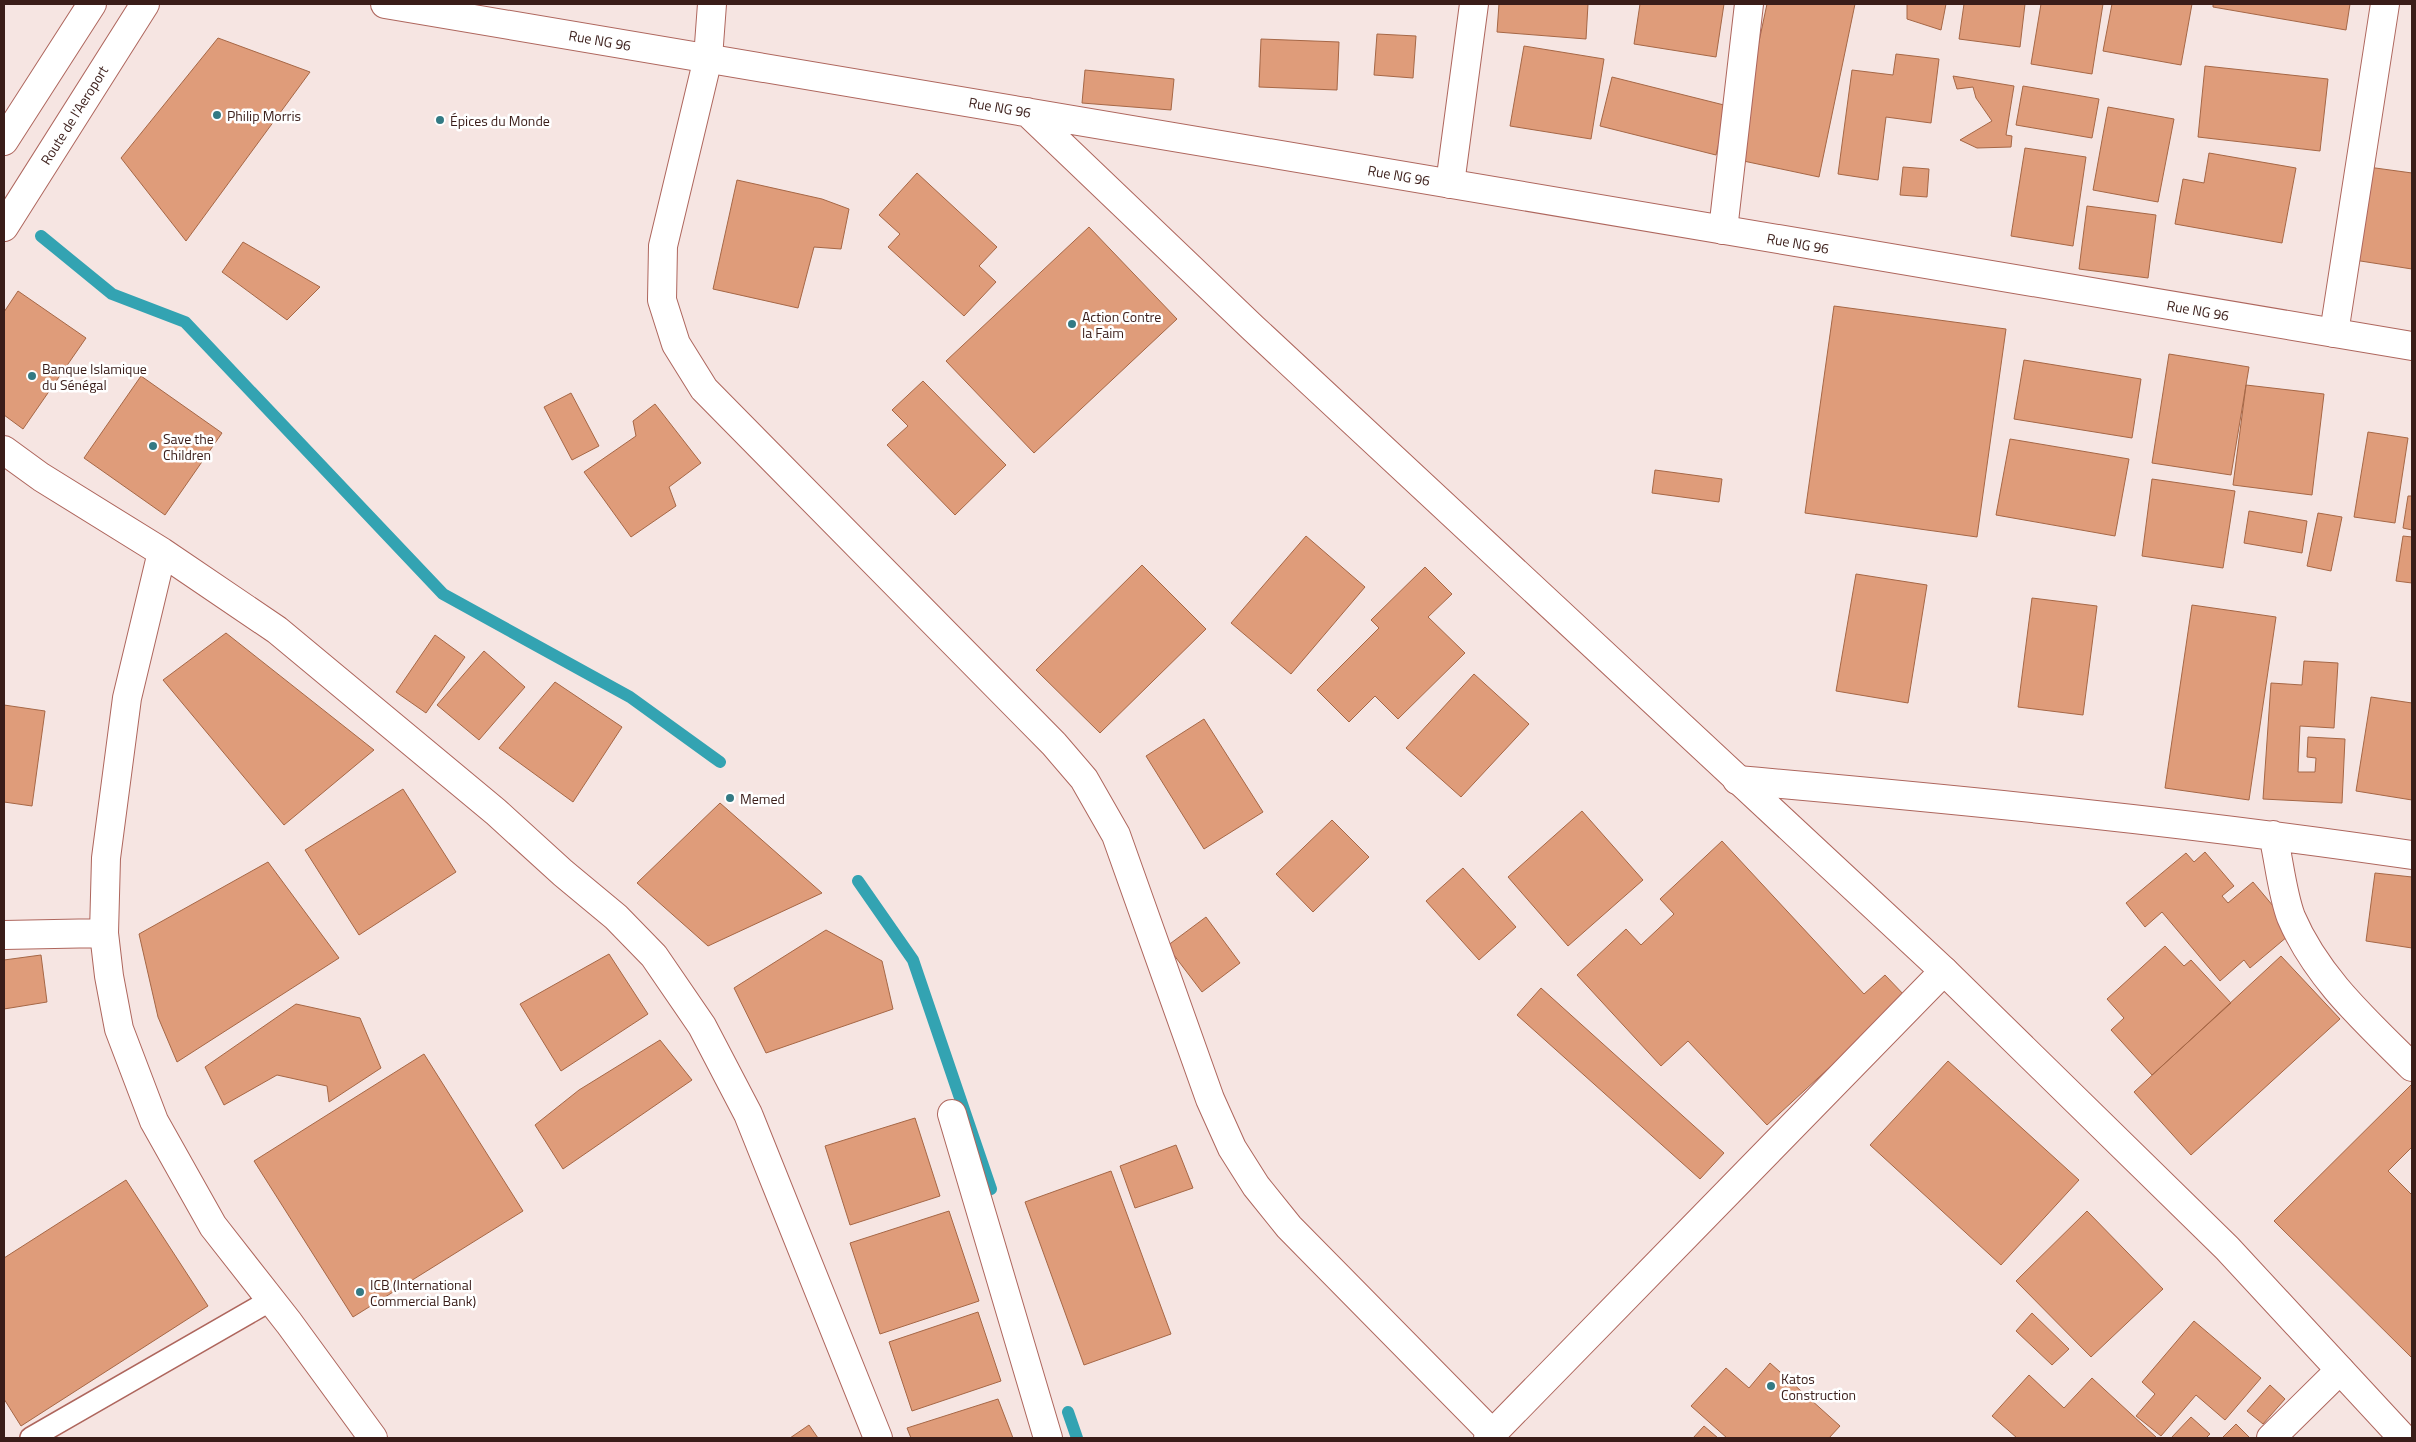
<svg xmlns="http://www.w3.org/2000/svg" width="2416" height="1442" font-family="'Titillium Web',sans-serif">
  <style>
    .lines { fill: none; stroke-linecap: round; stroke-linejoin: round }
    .stream { stroke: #33a3b2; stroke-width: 12 }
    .building { fill: #df9c7a; stroke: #a66746 }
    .service-casing { stroke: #ae665d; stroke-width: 24 }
    .minor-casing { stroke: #ae665d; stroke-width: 30 }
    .tertiary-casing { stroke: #ae665d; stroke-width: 30 }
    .trunk-casing { stroke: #ae665d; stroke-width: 30 }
    .service { stroke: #fff; stroke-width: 21 }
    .minor { stroke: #fff; stroke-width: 28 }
    .tertiary { stroke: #fff; stroke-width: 28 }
    .trunk { stroke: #fff; stroke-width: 28 }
    .poi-dot { fill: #337a84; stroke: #fff; stroke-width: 2 }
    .labels { text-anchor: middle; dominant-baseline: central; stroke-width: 5; stroke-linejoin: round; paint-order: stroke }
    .street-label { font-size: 14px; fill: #3a1d19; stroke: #fff }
    .poi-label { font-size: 14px; fill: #3a1d19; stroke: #fff; text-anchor: start }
  </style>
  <rect width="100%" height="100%" fill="#f6e5e2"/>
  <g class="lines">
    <path class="stream" d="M41,236l71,58 73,28 258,272 187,103 90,65
      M858,881l55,79 78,229
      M1068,1412l9,26"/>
  </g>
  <path class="building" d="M1499,4h89l-2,35 -89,-7z
    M1640,4h84l-8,53 -82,-13z
    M1767,4h88l-36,173 -85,-18z
    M1907,4h39l-5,26 -34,-11z
    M1964,4h61l-5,43 -61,-8z
    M2041,4h62l-11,70 -61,-10z
    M2112,4h80l-11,61 -78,-14z
    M2213,4h137l-4,26 -133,-23z
    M1377,34l39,2 -3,42 -39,-3z
    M218,38l92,34 -124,169 -65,-83z
    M1261,39l78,3 -2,48 -78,-3z
    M1524,46l80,13 -13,80 -81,-13z
    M1896,54l43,5 -8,64 -45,-6 -8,63 -40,-6 14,-104 41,5z
    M2205,66l123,13 -8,72 -122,-14z
    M1085,70l89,9 -3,31 -89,-7z
    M1953,76l61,10 -8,49 6,1 -1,11 -34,1 -17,-8 32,-19 -16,-23 -3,-11 -16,2z
    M1612,77l116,29 -12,49 -116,-29z
    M2023,86l76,13 -7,39 -76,-13z
    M2108,107l66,12 -16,83 -65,-12z
    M2025,148l61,9 -13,89 -62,-10z
    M2209,153l87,15 -14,75 -107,-19 8,-45 21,4z
    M1903,167l26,2 -2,28 -27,-2z
    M2368,167l44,6v96l-58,-9z
    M917,173l80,74 -18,19 17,16 -32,34 -76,-69 12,-13 -21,-19z
    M737,180l85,19 27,10 -8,40 -27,-2 -16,61 -85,-19z
    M2087,206l69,9 -8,63 -69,-9z
    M1089,227l88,92 -143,134 -88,-92z
    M243,242l77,45 -33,33 -65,-48z
    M18,291l68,47 -63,91 -19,-14v-103z
    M1834,306l172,23 -29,208 -172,-24z
    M2169,354l80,13 -18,108 -79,-12z
    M2024,360l117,19 -9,59 -118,-19z
    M141,376l81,57 -57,82 -81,-57z
    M923,381l83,84 -51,50 -68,-70 21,-19 -16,-16z
    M2246,385l78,9 -12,101 -79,-10z
    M571,393l28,53 -27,14 -28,-53z
    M655,404l46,59 -32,24 7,19 -45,31 -47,-65 52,-36 -3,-15z
    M2368,432l40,6 -13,85 -41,-6z
    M2010,439l119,20 -14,77 -119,-21z
    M1655,470l67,9 -3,23 -67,-9z
    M2152,479l83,12 -12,77 -81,-12z
    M2408,496h4v34l-9,-2z
    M2249,511l58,10 -5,32 -58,-10z
    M2318,513l24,4 -11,54 -24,-5z
    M1306,536l59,51 -74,87 -60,-51z
    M2403,536l9,1v46l-16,-2z
    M1142,565l64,64 -106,104 -64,-63z
    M1425,567l27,27 -24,23 37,36 -67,66 -23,-23 -26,26 -32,-32 62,-62 -8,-8z
    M1856,574l71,11 -19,118 -72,-12z
    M2032,598l65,8 -14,109 -65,-8z
    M2192,605l84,12 -27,183 -84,-12z
    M226,633l148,117 -90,75 -121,-145z
    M435,635l30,22 -39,56 -30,-21z
    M484,651l41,36 -46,53 -42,-35z
    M2304,661l34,2 -4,65 -34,-2 -2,46h17l1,-14 -9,-1 1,-20 37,2 -3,64 -79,-4 8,-116 31,2z
    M1474,674l55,50 -68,73 -55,-49z
    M555,682l67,45 -49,75 -74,-54z
    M2371,697l41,6v97l-56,-9z
    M4,705l41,6 -13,95 -28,-4z
    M1204,719l59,93 -59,37 -58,-93z
    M403,789l53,83 -97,63 -54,-85z
    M720,803l102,90 -114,53 -71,-63z
    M1582,811l61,69 -75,66 -60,-69z
    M1332,820l37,37 -56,55 -37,-38z
    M1722,841l142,153 21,-19 21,22 -139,128 -79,-84 -27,25 -84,-91 49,-46 15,16 33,-31 -14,-15z
    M2205,852l29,34 -12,10 6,7 25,-21 41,49 -44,37 -6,-8 -24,21 -58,-69 -17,15 -19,-24 60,-50 8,9z
    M268,862l71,96 -162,104 -19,-45 -19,-83z
    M1463,868l53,59 -37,33 -53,-59z
    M2375,873l37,4v71l-46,-7z
    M1206,917l34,46 -38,29 -35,-46z
    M826,930l56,31 11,48 -127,44 -32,-65z
    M2165,946l19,20 7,-6 40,43 -79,72 -41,-45 13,-12 -17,-19z
    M609,954l39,60 -87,57 -41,-67z
    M41,955l6,47 -43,7v-49z
    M2281,956l59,63 -149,136 -57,-63z
    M1541,988l183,165 -24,26 -183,-164z
    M296,1004l64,14 21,50 -52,34 -2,-16 -50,-11 -53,30 -19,-38z
    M660,1040l32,40 -129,89 -28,-44 44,-35z
    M424,1054l99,157 -170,106 -99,-156z
    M1948,1061l131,119 -78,85 -131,-120z
    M2412,1084v63l-24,24 24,24v163l-138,-137z
    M915,1118l25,78 -90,29 -25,-79z
    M1176,1145l17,43 -58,20 -15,-42z
    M1111,1171l60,163 -87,31 -59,-163z
    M126,1180l82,126 -187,120 -17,-27v-141z
    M949,1211l30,90 -99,33 -30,-91z
    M2087,1211l76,78 -72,68 -75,-76z
    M978,1312l23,69 -89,30 -23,-69z
    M2032,1313l37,36 -17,16 -36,-34z
    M2194,1321l67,57 -36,42 -29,-25 -35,41 -25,-20 19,-22 -13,-12z
    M1770,1363l70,63 -11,12h-102l-36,-32 35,-38 23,20z
    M2029,1375l35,33 28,-30 65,60h-140l-25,-22z
    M2270,1385l15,14 -22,25 -16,-13z
    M998,1399l15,39h-102l-4,-10z
    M2191,1417l19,17 -4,4h-35z
    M2236,1424l14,14h-28z
    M809,1425l9,13h-28z
    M1704,1426l14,12h-25z"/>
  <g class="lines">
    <g class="service-casing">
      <path id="service" d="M31,1438l240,-138"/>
    </g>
    <g class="minor-casing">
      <path id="minor" d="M712,4l-4,54 -45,188 -1,54 14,44 28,45 350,355 30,35 32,56 94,264 22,49 24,38 33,41 203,206
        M1450,184l24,-180
        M1723,230l26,-226
        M2334,333l51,-329
        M4,450l37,27 121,75 115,78 219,182 67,61 53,44 38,39 48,70 46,88 130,324
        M1737,780c226,20 451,42 675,75
        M2273,835c6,25 9,58 18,82 26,61 75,104 121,150
        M104,933l2,-75 21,-160 35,-146
        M4,935l100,-2 5,43 10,53 35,92 59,105 76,97 84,115
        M952,1114l96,324
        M1488,1438l456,-467
        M2271,1438l69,-68"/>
    </g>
    <g class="tertiary-casing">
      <path id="tertiary" d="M385,4l2027,342
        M1027,112l226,216 691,643 283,277 176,190"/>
    </g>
    <g class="trunk-casing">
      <path id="trunk" d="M4,141l88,-137
        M4,227l141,-223"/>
    </g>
    <use href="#service" class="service"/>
    <use href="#minor" class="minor"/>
    <use href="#tertiary" class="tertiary"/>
    <use href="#trunk" class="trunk"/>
  </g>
  <g class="poi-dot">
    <circle cx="217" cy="115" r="5"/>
    <circle cx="440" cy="120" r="5"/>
    <circle cx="1072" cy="324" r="5"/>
    <circle cx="32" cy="376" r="5"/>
    <circle cx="153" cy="446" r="5"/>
    <circle cx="730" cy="798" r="5"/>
    <circle cx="360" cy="1292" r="5"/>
    <circle cx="1771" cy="1386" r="5"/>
  </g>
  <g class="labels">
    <g class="street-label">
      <text transform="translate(600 40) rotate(10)">Rue NG 96</text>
      <text transform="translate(1000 107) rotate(10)">Rue NG 96</text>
      <text transform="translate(74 115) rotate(-58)">Route de l'Aeroport</text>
      <text transform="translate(1399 175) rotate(10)">Rue NG 96</text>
      <text transform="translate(1798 243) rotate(10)">Rue NG 96</text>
      <text transform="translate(2198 310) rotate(10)">Rue NG 96</text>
    </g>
    <g class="poi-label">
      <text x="227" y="115">Philip Morris</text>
      <text x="450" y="120">Épices du Monde</text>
      <text x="1082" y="316">Action Contre<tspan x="1082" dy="16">la Faim</tspan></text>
      <text x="42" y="368">Banque Islamique<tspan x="42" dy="16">du Sénégal</tspan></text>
      <text x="163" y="438">Save the<tspan x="163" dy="16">Children</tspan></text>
      <text x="740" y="798">Memed</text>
      <text x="370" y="1284">ICB (International<tspan x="370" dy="16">Commercial Bank)</tspan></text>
      <text x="1781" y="1378">Katos<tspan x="1781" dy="16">Construction</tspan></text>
    </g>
  </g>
  <rect width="2416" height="1442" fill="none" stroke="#3a1d19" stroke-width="10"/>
</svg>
